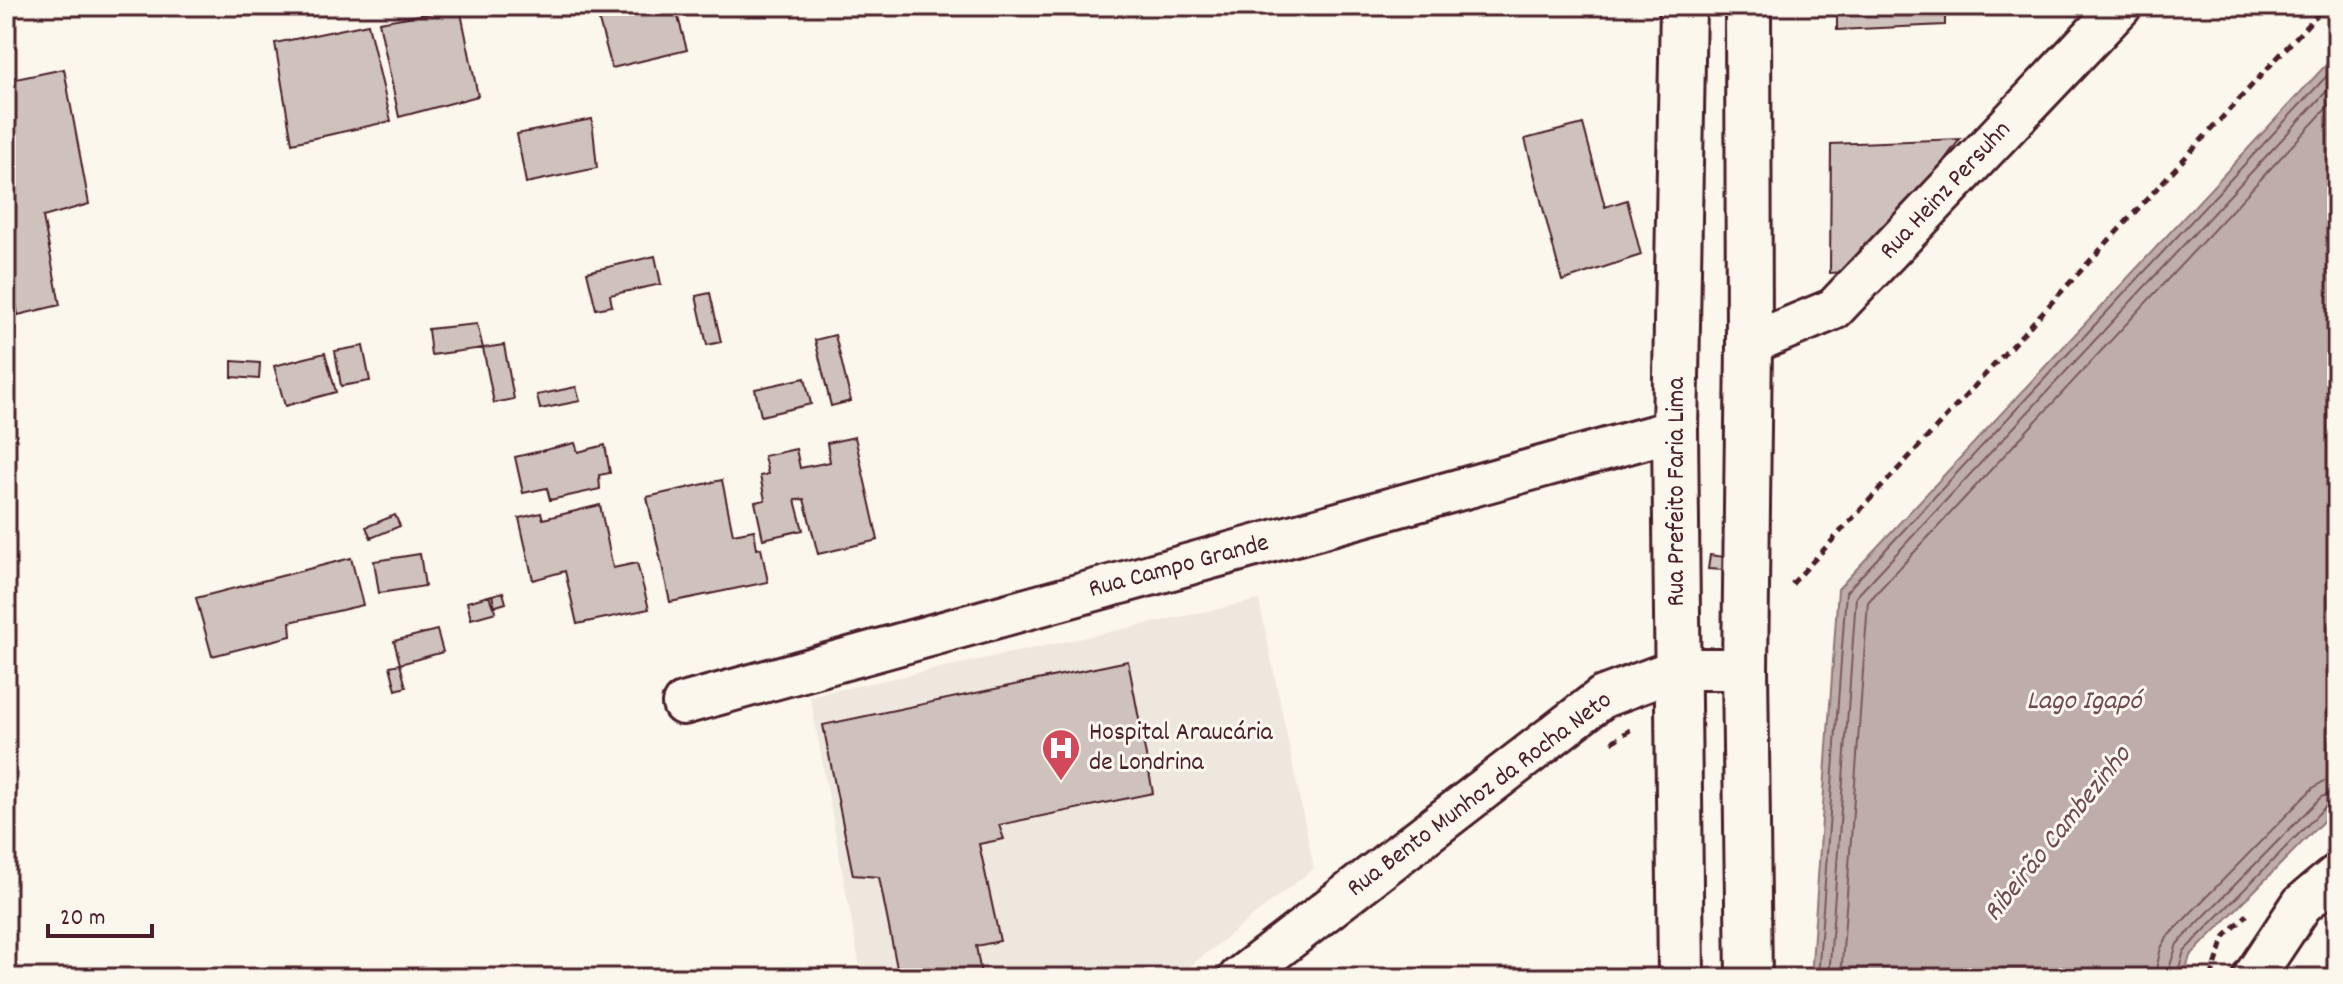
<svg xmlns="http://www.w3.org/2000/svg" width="2343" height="984" font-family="Dekko,sans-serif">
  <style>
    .built { fill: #eee7de }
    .water { fill: #bfadaa; stroke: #907477; stroke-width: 2 }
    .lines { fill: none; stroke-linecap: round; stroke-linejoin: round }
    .shore { stroke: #79585e; stroke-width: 2 }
    .building { fill: #cfc2bc; stroke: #4a1f2b; stroke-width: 2 }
    .street-casing { stroke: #4a1f2b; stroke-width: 46 }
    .secondary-casing { stroke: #4a1f2b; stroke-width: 50 }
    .path { stroke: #4a1f2b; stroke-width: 5; stroke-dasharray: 8 6; stroke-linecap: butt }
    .street { stroke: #fbf7ec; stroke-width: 40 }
    .secondary { stroke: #fbf7ec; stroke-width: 44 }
    .labels { text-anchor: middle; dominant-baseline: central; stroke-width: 6; stroke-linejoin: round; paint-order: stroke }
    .street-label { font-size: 26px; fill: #4a1f2b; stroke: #fbf7ec }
    .poi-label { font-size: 26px; fill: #4a1f2b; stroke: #fbf7ec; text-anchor: start }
    .water-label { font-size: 28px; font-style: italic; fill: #6d4a51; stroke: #fbf7ec }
  </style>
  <rect width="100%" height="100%" fill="#fbf7ec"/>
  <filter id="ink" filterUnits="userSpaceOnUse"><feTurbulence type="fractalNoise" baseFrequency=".0125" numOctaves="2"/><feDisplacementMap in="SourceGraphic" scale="16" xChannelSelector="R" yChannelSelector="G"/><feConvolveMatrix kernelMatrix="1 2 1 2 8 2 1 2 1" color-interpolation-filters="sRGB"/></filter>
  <g filter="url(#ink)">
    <path class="built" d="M1259,600l55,268 -139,110h-313l-52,-282z"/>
    <path class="water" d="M2337,53v754l-147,149 -7,22h-372l27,-389z"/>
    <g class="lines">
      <path class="shore" d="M1818,978l28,-386 491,-527
        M1829,978l27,-381 481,-517
        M1841,978l27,-376 469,-505
        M2154,978l7,-30 7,-12 145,-148 11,-7 13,-2
        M2166,978l11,-34 144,-147 16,-5
        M2176,978l8,-27 144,-147 9,-2"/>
    </g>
    <path class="building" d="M595,6h80l12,44 -75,18z
      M1837,6h108v19l-108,5z
      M460,8l18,88 -79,21 -20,-95z
      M368,24l23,97 -99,22 -17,-100z
      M64,69l25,135 -46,13 17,88 -42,10 -12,-59v-175z
      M592,119l5,49 -71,15 -9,-49z
      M1583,124l22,83 22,-7 14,55 -79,26 -37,-142z
      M1960,139l-99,132 -31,2 1,-129z
      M655,256l6,28 -51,11 2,11 -16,3 -9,-37z
      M710,293l11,49 -14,3 -11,-49z
      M477,324l6,24 -52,7 -3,-26z
      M835,335l16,66 -20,5 -16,-66z
      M504,345l10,54 -20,4 -11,-55z
      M363,346l7,35 -29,5 -6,-35z
      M325,353l11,39 -51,14 -11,-40z
      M232,361l28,2 -1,16 -27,-2z
      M805,378l6,26 -50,12 -6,-27z
      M576,387l4,14 -40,8 -3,-14z
      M855,437l23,103 -60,14 -14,-55 -9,1 8,30 -40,9 -8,-37 10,-2 -5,-24 8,-2 -4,-18 32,-7 4,19 30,-6 -3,-19z
      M575,443l3,9 27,-7 5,28 -11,2 1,14 -50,11 -3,-12 -24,5 -8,-36z
      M722,480l11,54 21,-4 3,19 4,-1 7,34 -98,20 -23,-105z
      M600,505l13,63 24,-5 12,46 -72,15 -12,-53 -32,9 -14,-62 22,-5 2,6z
      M395,515l5,11 -29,12 -5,-11z
      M420,554l5,32 -46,7 -5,-32z
      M1710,555l15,2 -1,13 -16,-1z
      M351,558l12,47 -73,17 1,14 -79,20 -16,-58z
      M503,592l3,11 -13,4 -4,-11z
      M492,595l4,17 -25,7 -4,-17z
      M437,630l6,22 -43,12 -6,-23z
      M1128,661l25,132 -154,32 5,14 -25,5 21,97 -24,5 5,28 -19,4h-63l-20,-101 -26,-2 -30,-150z
      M400,664l6,23 -10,3 -6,-24z"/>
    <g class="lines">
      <g class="street-casing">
        <path id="street" d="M1749,344l85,-35 287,-303
          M683,704l992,-274
          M1239,978l364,-281 75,-28h67
          M2253,978l49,-74 35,-29"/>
      </g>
      <g class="secondary-casing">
        <path id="secondary" d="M1748,6l1,338 -4,325 4,309
          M1681,978l-6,-548 8,-424"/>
      </g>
      <path class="path" d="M1792,584l533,-578
        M1612,742l21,-14
        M2327,839l10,-9
        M2211,978l14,-42 22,-21"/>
      <use href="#street" class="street"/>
      <use href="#secondary" class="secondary"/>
    </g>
  </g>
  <defs>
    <g id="hospital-pin" transform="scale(2)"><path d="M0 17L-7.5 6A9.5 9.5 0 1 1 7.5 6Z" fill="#d1495b" stroke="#fbf7ec"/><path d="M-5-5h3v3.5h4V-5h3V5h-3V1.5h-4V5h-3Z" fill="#fff"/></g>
  </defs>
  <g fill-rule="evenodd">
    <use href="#hospital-pin" x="1061" y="748"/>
  </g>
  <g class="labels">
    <g class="street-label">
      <text transform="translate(1946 191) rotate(-47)">Rua Heinz Persuhn</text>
      <text transform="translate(1677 492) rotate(-90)">Rua Prefeito Faria Lima</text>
      <text transform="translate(1179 567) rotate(-15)">Rua Campo Grande</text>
      <text transform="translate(1480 795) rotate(-37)">Rua Bento Munhoz da Rocha Neto</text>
    </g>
    <g class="poi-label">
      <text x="1089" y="733">Hospital Araucária<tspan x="1089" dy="30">de Londrina</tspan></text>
    </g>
    <g class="water-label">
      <text x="2084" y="703">Lago Igapó</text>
      <text transform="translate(2059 835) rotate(-51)">Ribeirão Cambezinho</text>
    </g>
  </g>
  <rect width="2343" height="984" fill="none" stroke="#fbf7ec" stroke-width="32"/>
  <rect x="16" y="16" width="2311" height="952" fill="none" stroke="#4a1f2b" stroke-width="3" filter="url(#ink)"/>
  <path d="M48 924v12h104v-12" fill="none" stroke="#4a1f2b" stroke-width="4"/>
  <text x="60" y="924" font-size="24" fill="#4a1f2b" stroke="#fbf7ec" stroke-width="6" paint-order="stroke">20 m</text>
</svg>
